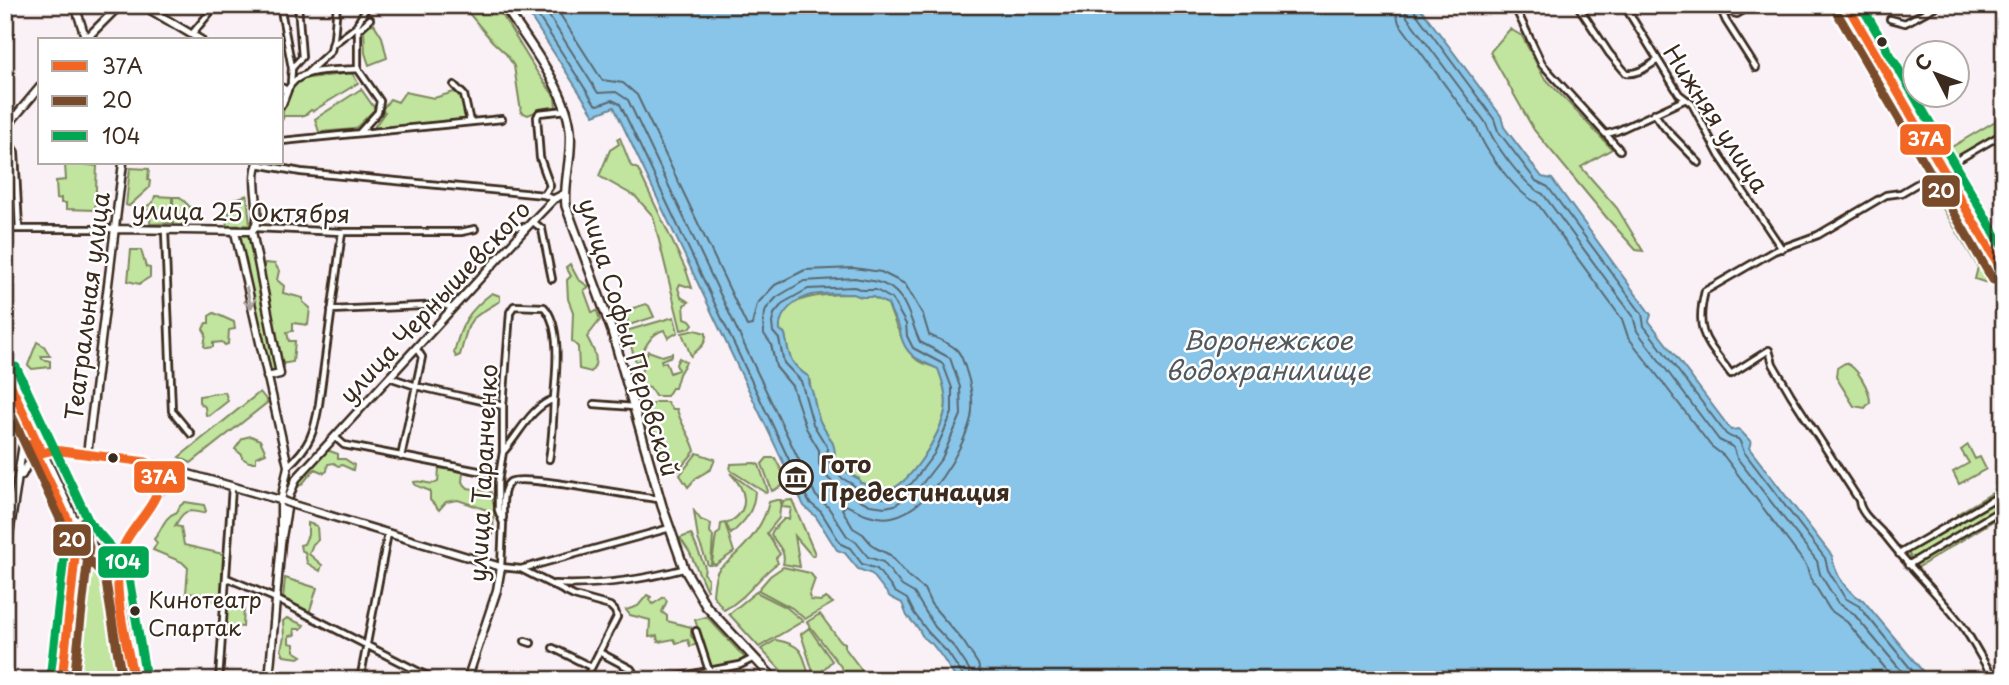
<svg xmlns="http://www.w3.org/2000/svg" width="2009" height="685" font-family="'Playpen Sans',sans-serif">
  <style>
    .green { fill: #c1e49e; stroke: #7e875e; stroke-width: 2 }
    .water { fill: #88c5e8; stroke: #698797; stroke-width: 2; fill-rule: evenodd }
    .lines { fill: none; stroke-linecap: round; stroke-linejoin: round }
    .shore { stroke: #5a686f; stroke-width: 2 }
    .stream { stroke: #698797; stroke-width: 2 }
    .minor-casing { stroke: #3b2a1e; stroke-width: 10 }
    .tertiary-casing { stroke: #3b2a1e; stroke-width: 11 }
    .secondary-casing { stroke: #3b2a1e; stroke-width: 12 }
    .primary-casing { stroke: #3b2a1e; stroke-width: 13 }
    .minor { stroke: #fff; stroke-width: 4.5 }
    .tertiary { stroke: #fff; stroke-width: 6 }
    .secondary { stroke: #fff; stroke-width: 7 }
    .primary { stroke: #f5e382; stroke-width: 8 }
    .tertiary-bridge-casing { stroke: #3b2a1e; stroke-width: 11; stroke-linecap: butt }
    .tertiary-bridge { stroke: #fff; stroke-width: 6 }
    .bus-1-casing { stroke: #fff; stroke-width: 14 }
    .bus-2-casing { stroke: #fff; stroke-width: 14 }
    .bus-3-casing { stroke: #fff; stroke-width: 14 }
    .bus-1 { stroke: #f26522; stroke-width: 9 }
    .bus-2 { stroke: #7a4b2a; stroke-width: 9 }
    .bus-3 { stroke: #00a651; stroke-width: 9 }
    .oneway { stroke: #a79f9a }
    .bus-dot { fill: #3b2a1e; stroke: #fff; stroke-width: 2.5 }
    .labels { text-anchor: middle; dominant-baseline: central; stroke-width: 5; stroke-linejoin: round; paint-order: stroke }
    .bus-label { font-size: 22px; fill: #3b2a1e; stroke: #fff; text-anchor: start }
    .street-label { font-size: 24px; fill: #3b2a1e; stroke: #fff }
    .poi-label { font-size: 24px; font-weight: bold; fill: #3b2a1e; stroke: #fff; text-anchor: start }
    .water-label { font-size: 26px; font-style: italic; fill: #52585b; stroke: #fff }
    .line-badge { stroke: #fff; stroke-width: 2.5 }
    .badge-label { font-size: 19px; text-anchor: middle; font-weight: bold; fill: #fff }
  </style>
  <rect width="100%" height="100%" fill="#faf1f7"/>
  <filter id="ink" filterUnits="userSpaceOnUse"><feTurbulence type="fractalNoise" baseFrequency=".0143" numOctaves="2"/><feDisplacementMap in="SourceGraphic" scale="14" xChannelSelector="R" yChannelSelector="G"/><feConvolveMatrix kernelMatrix="1 2 1 2 8 2 1 2 1" color-interpolation-filters="sRGB"/></filter>
  <g filter="url(#ink)">
    <path class="green" d="M462,5h34l41,67 18,25 1,10 -11,1 -17,7 -7,-3 -7,-46 -8,-12 -14,-13z
      M374,24l8,13 5,21 -18,7 -4,-12 -1,-24 4,-4z
      M1510,29l12,7 21,40 69,73 -31,18 36,41 26,43 -7,-1 -29,-32 -73,-88 -44,-78z
      M352,73l6,10 -45,28 -2,-1 -7,6h-20l-2,5c0,-13 8,-33 18,-42z
      M361,89l14,20 -20,20 -36,3 -4,-13z
      M405,92l29,6 20,-6 6,1 8,26 -92,11 -1,-4 10,-14 -3,-2 8,-11 8,3z
      M2004,116v14l-48,28 -6,-10z
      M620,138l11,28 7,3 48,101 6,18 -12,-4 -2,4 3,9 8,5 -5,3 1,13 5,2 3,4 -3,4 -9,2 -28,-114 -17,-19 -37,-21 11,-26 9,-6 -2,-5z
      M81,164l16,2 -2,44 -29,-1v-6h-5v-5l-4,1 -1,-18 10,-1 -1,-15z
      M130,168l19,1 -1,11 2,1 -1,7 -20,18 -3,-1z
      M1939,175l59,102 -11,6 -12,-4 3,-12 -46,-77 -9,-6z
      M247,195l3,30 -24,1 6,-26z
      M155,196l17,1v26l-22,1 1,-14 -8,-1 10,-7z
      M173,197h7l13,13v3l-12,13h-8z
      M239,233h11l28,137 -9,2z
      M131,250h10l5,17 4,1v9l-11,7 -11,-3z
      M265,263l10,1 4,7 -2,9 7,6 -1,7 20,5v4l7,6 -2,17 -15,-2v8l-6,1 2,9h6l-2,21 -13,2 -18,-94z
      M570,264l8,15 11,8 -5,3 8,22 5,-1 3,9 -13,17c6,11 14,24 4,35l-12,-3 -1,-22 -6,-6 1,-29 -5,-13 -1,-19 4,-4 -5,-9z
      M492,293l8,3v5c-35,21 -29,15 -40,54l-4,2 -2,-4c7,-29 14,-42 38,-60z
      M853,294l9,3h11l15,7c4,13 18,48 29,56 5,4 15,6 22,9 4,13 9,28 6,42 -4,23 -36,77 -60,80 -10,1 -15,-8 -25,-8l-1,-4 -15,-7 -8,-8 -2,-7 -1,-13 -13,-22 -7,-18 -4,-27c-20,-13 -20,-21 -24,-43l-5,-4c-5,-36 49,-36 73,-36z
      M646,304l3,2 5,11 -25,8 -3,-9 -13,4 -2,-5z
      M214,313l20,9 1,7 -6,1 -1,14 -3,1 -3,-3 -9,1v4l-6,1 -3,-2 2,-12 -3,-5 3,-6h3v-7z
      M674,317l4,15 -10,6 -4,-8c-13,3 -21,19 -24,31l-4,1 -10,-31z
      M695,330l11,3c1,12 -7,15 -15,23l-9,-23z
      M37,342l7,4 6,10h-9l1,3 8,2v6l-18,2 -4,-4z
      M648,351l14,5 10,-3v3l-11,4 1,3 4,-1 4,11 8,-3 -2,-6 3,-6 7,4 -7,12 -4,14h-3l-5,8h-12l-5,-8 -10,-3 2,-17z
      M1845,363c12,3 25,27 25,39l-5,6 -11,-2 -18,-29 1,-9z
      M225,392l3,9 -19,15 -3,-1 -1,-8 -6,-5v-6z
      M260,392l8,10 -77,61 -12,-6z
      M655,402h12l5,7h5c3,15 15,28 18,42l-17,20c-16,-15 -25,-39 -31,-61z
      M251,436l9,4 6,13 -10,4v5h-7l-7,-4v-3l-7,-6 8,-11z
      M1968,445l7,14 5,-2 6,12 -27,15 -6,-12 16,-9 -8,-13z
      M327,450l11,4v5h7l9,6 -1,5 -11,-5 -4,1 -4,-3 -6,1 -1,7 -3,2 -9,-4c-7,6 -9,13 -17,18l-2,-3 4,-7z
      M697,453l18,6 -4,10 -15,9 -8,9 -8,-12z
      M767,458h8l13,25 -16,8 -10,-27z
      M755,463l4,2 9,26 -2,2 -36,-23 1,-6z
      M439,468l24,4 -1,10 6,6 23,4 3,14 -1,29 -4,-1 -2,-24 -29,-10 -12,2 -7,8 -9,-10v-9l-15,-6 -1,-3c8,-3 16,5 24,0z
      M730,473l25,18c-1,21 -10,30 -24,43l-5,-10c27,-13 20,-35 4,-51z
      M2004,486v28l-87,54 -11,-19 53,-32 -2,-3z
      M776,500h5l-2,18 -12,15 13,21 -4,4 2,5c-19,12 -30,35 -54,47l-11,-15c1,-9 1,-20 6,-26 3,-4 10,-7 13,-11 18,-16 32,-34 37,-56z
      M792,500l23,54 -3,2 -17,-20 5,31 -17,-3c4,-14 -7,-19 -12,-30l2,-4 11,-11h5l2,-11 -9,-1 1,-6z
      M185,502l19,3 2,6 -3,2c-17,-4 -20,-2 -28,13l6,1 3,18 39,9 -2,48 -8,-1 -4,-6 -23,-2 2,-25 -6,-6 -29,-12 4,-7 -3,-4c9,-10 9,-22 23,-27l3,-6z
      M694,511l7,9 10,4 -1,8 3,4 -2,29h-3l-10,-26z
      M308,523l9,3 1,14 -5,4 -4,10 13,11 -2,6 -13,-8 -2,-11 -4,-2 -1,-5 4,-1 4,-9z
      M725,523l9,29 -19,13 -3,-2 4,-28 4,-3 1,-8z
      M691,534l14,33 -1,6 4,6 -1,12 -17,-38 -10,-15z
      M783,567l27,6 5,6 -6,17 2,4 9,1 6,-3 7,5 -28,16 -13,-11 -34,-18 12,-14z
      M77,573h35l16,107h-64z
      M285,578l32,10 -8,25 -26,-13z
      M756,592l30,15 17,14 -44,26 -30,-33z
      M647,595l4,2 -1,4 3,3 11,-7 3,4 -5,11 5,4v5l24,6v9l8,8 -9,2 -2,-6 -12,3 -2,-4 -16,3 -1,-6 -8,1 1,-17 -20,-5 -4,-5 12,-4z
      M226,606l18,2 -1,19 -19,-1z
      M820,614l20,27 5,2v5l24,32h-18l-44,-58z
      M706,617l3,2 37,40 -10,5 -25,3 -16,-47z
      M287,618l17,7 -3,4h-7l1,6 -6,1v7l5,1v7l8,5 -3,2 -15,-2 -3,-6 3,-13 -1,-16z
      M809,628l23,33 -17,17 -14,-44z
      M776,640c29,5 27,15 34,40h-20l-29,-31z"/>
    <path class="water" d="M523,5h895l83,111 3,11 38,50 10,2 99,136 -2,6 82,109 8,-1 12,13 -2,6 83,108c3,19 14,36 31,44l67,80h-973l-15,-23 -10,-13 -9,-7 -5,-9 -11,-12 -5,-13 -12,-6 -18,-23 -14,-5 -13,-16 -8,-3 -21,-33 -12,-11 -190,-399 -20,8zM853,294l9,3h11l15,7c3,8 6,14 10,21 3,5 2,11 5,17 7,17 20,19 35,27 5,13 10,28 7,42 -4,23 -36,77 -60,80 -10,1 -15,-8 -25,-8l-1,-4c-11,-6 -20,-10 -25,-22 4,-13 -9,-24 -14,-36 -4,-9 -5,-18 -7,-27 -2,-7 -5,-9 -4,-17 -20,-13 -20,-21 -24,-43l-5,-4c-2,-17 16,-31 32,-35 12,-3 29,-1 41,-1z"/>
    <g class="lines">
      <path class="shore" d="M531,5l64,99 3,1 14,-5 8,4 189,398 12,10 20,32 9,4 12,16 15,5 18,23 12,7 7,14 14,19 20,21 14,21 1,6
        M542,5l56,88 18,-1 12,8 188,396 12,11 19,29 9,6 12,15 15,5 19,24 12,7 21,34 20,21 14,21 2,11
        M554,5l48,75 21,3 14,12 110,231 5,-1 5,-21 18,-19 30,-15 49,-2 27,4 24,12 18,31 6,20c9,4 21,8 28,15 5,6 7,13 9,20 5,15 8,33 5,48 -8,33 -43,92 -79,99 -17,3 -32,-5 -46,-12l-4,4 11,19 10,6 11,13 16,8 19,22 15,12 7,15 32,37 15,23 4,16
        M1394,5l5,18 78,105c7,22 39,65 60,75l85,116 6,18 83,109 13,10 82,109 5,14 19,31 17,12 48,58
        M1404,5l3,12 79,106c7,20 38,63 57,71l90,122 4,15 82,109 14,7 4,11 80,103 3,13 18,29 15,10 56,67
        M1413,5l2,7 79,107 4,12 38,50 12,6 94,127 2,12 82,108c14,10 10,-4 18,18l81,106 3,12 17,28 14,8 61,74
        M855,278c8,2 15,2 22,4 30,7 32,37 43,60l30,16 10,29 1,28 -19,43 -24,31 -23,16 -10,2 -15,-2 -18,-9 -18,-12 -11,-11 -4,-9v-14l-13,-22 -14,-42 -16,-19 -5,-23 -7,-10 -1,-13 3,-12 11,-12 27,-16z
        M854,287l9,3h13l16,9 14,25 1,12 6,12 30,16 9,24v25l-18,41 -22,29 -22,15h-13l-11,-7 -8,-2 -6,-5 -12,-7 -13,-17v-13l-14,-23 -12,-43 -17,-18 -5,-24 -6,-7 -1,-9 2,-9 9,-11 25,-14z"/>
      <path class="stream" d="M945,680l9,-4"/>
      <g class="minor-casing">
        <path id="minor" d="M280,5l12,63 -1,14
          M1514,5l28,59 78,86
          M1581,5l-1,4 29,44 17,20c12,2 22,-7 32,-13
          M1624,5l55,89 13,10 27,51 63,94
          M1719,5l7,16 30,47
          M1729,5l4,8 4,1 15,-9
          M5,7l4,-2
          M1890,19l15,4 33,-18
          M192,34l24,-29
          M332,45l23,-17 13,-23
          M293,67l9,-10 -4,-52
          M306,74l25,-23 3,-13 3,-33
          M454,85l10,10 6,27
          M287,91c11,-25 47,-20 71,-22
          M1654,113l11,15 34,35
          M360,132l18,-20 2,-11 -22,-32v-39l12,-11
          M1606,134l11,-3 67,-31
          M5,137l10,15 4,77
          M282,141l220,-22
          M257,164l44,8 243,23 10,4
          M544,195l6,-9 -10,-28 -3,-41 2,-4 28,-3
          M532,221l10,8 10,50
          M512,227h15
          M256,228l86,4h119l14,-3
          M5,229h109
          M165,231l7,180 19,23
          M331,310l113,-5 8,3
          M389,377l27,9 87,20
          M594,404l40,3
          M335,437l9,8 155,30
          M504,451c16,-18 27,-44 50,-52
          M401,457l21,-100 -6,-9
          M549,459c4,-21 4,-40 5,-61 2,-24 8,-72 -10,-91l-30,-1 -4,6 -7,94v46l-5,30v28l5,13 -2,44 20,2 149,-41
          M288,466c22,-20 26,-33 31,-62l23,-172
          M503,518c0,-10 -2,-29 7,-36 12,-9 126,16 150,17
          M1899,554l105,-61
          M1908,565l96,-57
          M521,569l53,27 36,10 5,5 2,6 -32,63
          M227,578l45,19 163,83
          M554,584c44,2 87,-4 129,-15
          M696,631l16,49
          M525,641l6,2
          M553,648l38,19
          M599,652l32,17 7,11
          M219,680l13,-193
          M360,680l28,-147
          M661,680l79,-15 14,-7
          M1995,680c-12,-18 -21,-38 -34,-56 -23,-30 -51,-56 -74,-86 -9,-12 -27,-23 -28,-38l-68,-105 -18,-31 -4,-14 -38,24c-24,-33 -37,-40 -26,-83l69,-40 44,-16 68,-40 15,-2 103,-60"/>
      </g>
      <g class="tertiary-casing">
        <path id="tertiary" d="M75,5l11,35
          M142,5l59,35
          M85,40l35,-35
          M282,88l5,3 -5,13
          M5,132l8,-13 27,-32
          M114,229l138,2c13,-13 -3,-49 6,-68
          M252,231l28,143 -13,3
          M235,232l53,234 -7,35v42l-12,137
          M42,453l12,-3 92,12 138,39
          M87,454l36,-291
          M153,465l8,10 -2,15
          M22,475l4,-8 11,-11
          M294,505l207,62 -4,23 -30,90
          M281,543l8,-46 7,-18 231,-252 27,-28 10,-5
          M5,561l20,-130
          M120,581l1,-27 5,-13 49,-72"/>
      </g>
      <g class="secondary-casing">
        <path id="secondary" d="M504,5c22,35 63,85 66,125 3,26 -7,53 -4,76l46,125 50,175 22,62 22,38 69,74
          M5,372l73,156 11,15 27,27 18,110
          M5,388l50,105
          M62,680l15,-133 -6,-22"/>
      </g>
      <g class="primary-casing">
        <path id="primary" d="M1847,5l157,269
          M1855,5l149,255"/>
      </g>
      <use href="#minor" class="minor"/>
      <use href="#tertiary" class="tertiary"/>
      <use href="#secondary" class="secondary"/>
      <use href="#primary" class="primary"/>
      <g class="tertiary-bridge-casing">
        <path id="tertiary-bridge" d="M284,501l10,4"/>
      </g>
      <use href="#tertiary-bridge" class="tertiary-bridge"/>
      <g class="bus-1-casing">
        <path id="bus-1" d="M1847,5l157,269
          M5,373l37,80 12,-3 92,12 11,6c12,29 -22,52 -33,77 -16,34 3,98 10,135
          M31,443l46,96 -15,141"/>
      </g>
      <g class="bus-2-casing">
        <path id="bus-2" d="M1836,11l157,269
          M5,401l62,133 13,17 25,25 17,104
          M74,680l15,-133 -6,-26"/>
      </g>
      <g class="bus-3-casing">
        <path id="bus-3" d="M1861,5l143,244
          M16,367l73,155 38,44 19,112
          M50,679l15,-131 -6,-21"/>
      </g>
      <use href="#bus-1" class="bus-1"/>
      <use href="#bus-2" class="bus-2"/>
      <use href="#bus-3" class="bus-3"/>
    </g>
    <defs><path id="oneway-shaft" d="M-6 0H5M1.5-3L5.5 0L1.5 3" fill="none" stroke-width="1.6" stroke-linecap="round" stroke-linejoin="round" transform="scale(1.75)"/></defs>
    <use class="oneway" href="#oneway-shaft" transform="translate(249 298) rotate(77)"/>
  </g>
  <defs>
    <g id="museum-ring" transform="scale(1.75)"><circle r="9.5" fill="#fff" stroke="#3b2a1e" stroke-width="1.5"/><path d="M0-6L6-3V-2H-6V-3ZM-5-1h2V3h-2ZM-1-1h2V3h-2ZM3-1h2V3H3ZM-6 4H6V6H-6Z" fill="#3b2a1e"/></g>
  </defs>
  <g fill-rule="evenodd">
    <use href="#museum-ring" x="796" y="477"/>
  </g>
  <g class="bus-dot">
    <circle cx="1882" cy="42" r="6"/>
    <circle cx="113" cy="458" r="6"/>
    <circle cx="135" cy="611" r="6"/>
  </g>
  <g class="labels">
    <g class="bus-label">
      <text x="148" y="598">Кинотеатр<tspan x="148" dy="28">Спартак</tspan></text>
    </g>
    <g class="street-label">
      <text transform="translate(1717 118) rotate(57)">Нижняя улица</text>
      <text transform="translate(241 211) rotate(1)">улица 25 Октября</text>
      <text transform="translate(434 301) rotate(-47)">улица Чернышевского</text>
      <text transform="translate(86 306) rotate(-83)">Театральная улица</text>
      <text transform="translate(630 337) rotate(73)">улица Софьи Перовской</text>
      <text transform="translate(482 473) rotate(-87)">улица Таранченко</text>
    </g>
    <g class="poi-label">
      <text x="820" y="463">Гото<tspan x="820" dy="28">Предестинация</tspan></text>
    </g>
    <g class="water-label">
      <text x="1268" y="339">Воронежское<tspan x="1268" dy="30">водохранилище</tspan></text>
    </g>
  </g>
  <g class="line-badge">
    <rect x="1899" y="123" width="53" height="33" rx="7" fill="#f26522"/>
    <rect x="1921" y="174" width="40" height="34" rx="7" fill="#7a4b2a"/>
    <rect x="133" y="460" width="53" height="34" rx="7" fill="#f26522"/>
    <rect x="52" y="523" width="40" height="34" rx="7" fill="#7a4b2a"/>
    <rect x="97" y="545" width="53" height="34" rx="7" fill="#00a651"/>
  </g>
  <g class="badge-label">
    <text x="1926" y="146">37А</text>
    <text x="1941" y="198">20</text>
    <text x="159" y="484">37А</text>
    <text x="72" y="547">20</text>
    <text x="123" y="569">104</text>
  </g>
  <rect width="2009" height="685" fill="none" stroke="#fff" stroke-width="28"/>
  <rect x="14" y="14" width="1981" height="657" fill="none" stroke="#3b2a1e" stroke-width="2.5" filter="url(#ink)"/>
  <rect x="38" y="38" width="245" height="126" fill="#ffffff" stroke="#b1aaa5" stroke-width="2"/>
  <rect x="52" y="61" width="35" height="10" fill="#f26522" stroke="#b1aaa5" stroke-width="2"/>
  <text x="102" y="74" font-size="21" fill="#3b2a1e">37А</text>
  <rect x="52" y="96" width="35" height="10" fill="#7a4b2a" stroke="#b1aaa5" stroke-width="2"/>
  <text x="102" y="108" font-size="21" fill="#3b2a1e">20</text>
  <rect x="52" y="131" width="35" height="10" fill="#00a651" stroke="#b1aaa5" stroke-width="2"/>
  <text x="102" y="144" font-size="21" fill="#3b2a1e">104</text>
  <g transform="translate(1936 74) rotate(312)"><circle r="33" fill="#ffffff" stroke="#b1aaa5" stroke-width="2"/>
  <path d="M0-5L12 26L0 18L-12 26Z" fill="#3b2a1e"/>
  <text y="-10" font-size="19" font-weight="bold" text-anchor="middle" fill="#3b2a1e">С</text>
  </g>
</svg>
